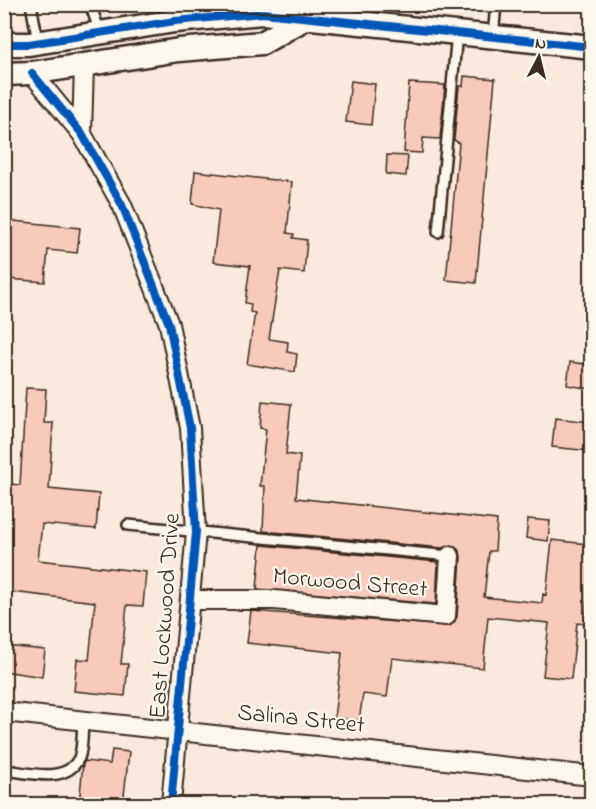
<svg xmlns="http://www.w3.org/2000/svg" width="596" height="809" font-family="'Indie Flower',sans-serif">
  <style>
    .building { fill: #f8cabc; stroke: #3b2a1e; stroke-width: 1.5 }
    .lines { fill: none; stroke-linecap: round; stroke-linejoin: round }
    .service-casing { stroke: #3b2a1e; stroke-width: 14 }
    .minor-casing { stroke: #3b2a1e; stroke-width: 22 }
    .tertiary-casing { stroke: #3b2a1e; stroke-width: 27 }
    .service { stroke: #fbf7ec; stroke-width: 9 }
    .minor { stroke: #fbf7ec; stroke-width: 18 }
    .tertiary { stroke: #fbf7ec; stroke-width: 22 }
    .cycleway-casing { stroke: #fbf7ec; stroke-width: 11 }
    .cycleway { stroke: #0057b8; stroke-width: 8 }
    .labels { text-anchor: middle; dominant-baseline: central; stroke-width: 4.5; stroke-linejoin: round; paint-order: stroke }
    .street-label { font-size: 24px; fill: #3b2a1e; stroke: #fbf7ec }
  </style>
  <rect width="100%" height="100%" fill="#faeade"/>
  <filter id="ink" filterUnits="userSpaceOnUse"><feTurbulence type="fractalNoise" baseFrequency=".0167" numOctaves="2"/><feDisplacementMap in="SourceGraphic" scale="12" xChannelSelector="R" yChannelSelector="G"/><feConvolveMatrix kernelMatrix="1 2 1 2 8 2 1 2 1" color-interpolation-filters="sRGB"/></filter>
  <g filter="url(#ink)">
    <path class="building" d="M464,76l31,3 -19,204 -30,-3 13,-137 -5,-3 5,-54h4z
      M351,81l24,3 -4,41 -25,-3z
      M409,83l36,2 -5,54 -17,-1 -1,15 -18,-1z
      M387,155l21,1 -2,20 -20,-2z
      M195,171l97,11 -5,51 7,1 -1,4 14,2 -3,33 -24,-3 -11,69 19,3 -1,10 10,2 -2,18 -48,-8 8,-51 -5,-1 1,-8 -6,-1 5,-37 -37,-4 6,-52 -27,-6z
      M4,220l76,8 -3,25 -29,-3 -3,32 -37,-3 3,-33 -7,-1z
      M570,362l21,3v24l-24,-4z
      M26,388l20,1 -2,34h9l-4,66 50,5 -3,35 -54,-5 -4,36 108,12 -3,34 -16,-1 -6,59h7l-3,32 -51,-5 3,-32 12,1 6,-58 -91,-11v-49l7,-58 9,1z
      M262,401l29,3 -5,50 14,2 -4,42 201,22 -2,31h-6l-5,46 58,6 1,-9 3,1 6,-55 35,4v3h4l-6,77 -8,-1 -6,56 -28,-3 6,-53 -61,-6 -5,51 -91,-10 -5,39 -24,-3 -4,27 -25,-3 8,-65 -95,-10 4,-32 199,15 7,-9 4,-60 -1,-6 -9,-6 -9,3 -179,-17 2,-45h-5l6,-57 -6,-1z
      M555,418l36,4v29l-39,-4z
      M528,519l22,2 -2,20 -22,-3z
      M261,545l177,17 -2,42 -179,-15z
      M6,646l39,4 -3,27 -38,-6z
      M112,750l17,2 -6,52h-44l4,-40 2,-3 25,3z"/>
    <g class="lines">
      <g class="service-casing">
        <path id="service" d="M31,4l7,38
          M90,4l10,28
          M493,37l3,-33
          M438,232l19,-199
          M128,525l322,31
          M4,770c24,2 62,15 75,-12 4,-10 3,-26 4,-38"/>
      </g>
      <g class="minor-casing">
        <path id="minor" d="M32,73l50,61 40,71 47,119 21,104 6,104 -25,272
          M82,134l2,-69
          M191,600h83l172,16 4,-60
          M4,712l588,64"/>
      </g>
      <g class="tertiary-casing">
        <path id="tertiary" d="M4,44h25l146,-23 88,-8 329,34
          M4,74l28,-1 147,-23 83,-7 42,-24"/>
      </g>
      <use href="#service" class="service"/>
      <use href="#minor" class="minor"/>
      <use href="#tertiary" class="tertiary"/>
      <g class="cycleway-casing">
        <path id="cycleway" d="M4,44h25l146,-23 88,-8 329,34
          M32,73l50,61 40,71 47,119 21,104 6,104 -25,272"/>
      </g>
      <use href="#cycleway" class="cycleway"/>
    </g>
  </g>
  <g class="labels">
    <g class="street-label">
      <text transform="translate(350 584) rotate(5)">Morwood Street</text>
      <text transform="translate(166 616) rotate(-86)">East Lockwood Drive</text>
      <text transform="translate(301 720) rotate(6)">Salina Street</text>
    </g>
  </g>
  <rect width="596" height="809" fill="none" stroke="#fbf7ec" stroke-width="24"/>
  <rect x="12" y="12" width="572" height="785" fill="none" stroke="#3b2a1e" stroke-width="2" filter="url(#ink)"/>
  <g transform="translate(539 57) rotate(7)" stroke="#fbf7ec" stroke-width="4.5" paint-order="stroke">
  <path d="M0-4.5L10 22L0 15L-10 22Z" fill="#3b2a1e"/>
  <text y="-9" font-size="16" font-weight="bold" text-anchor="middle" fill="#3b2a1e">N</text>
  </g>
</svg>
